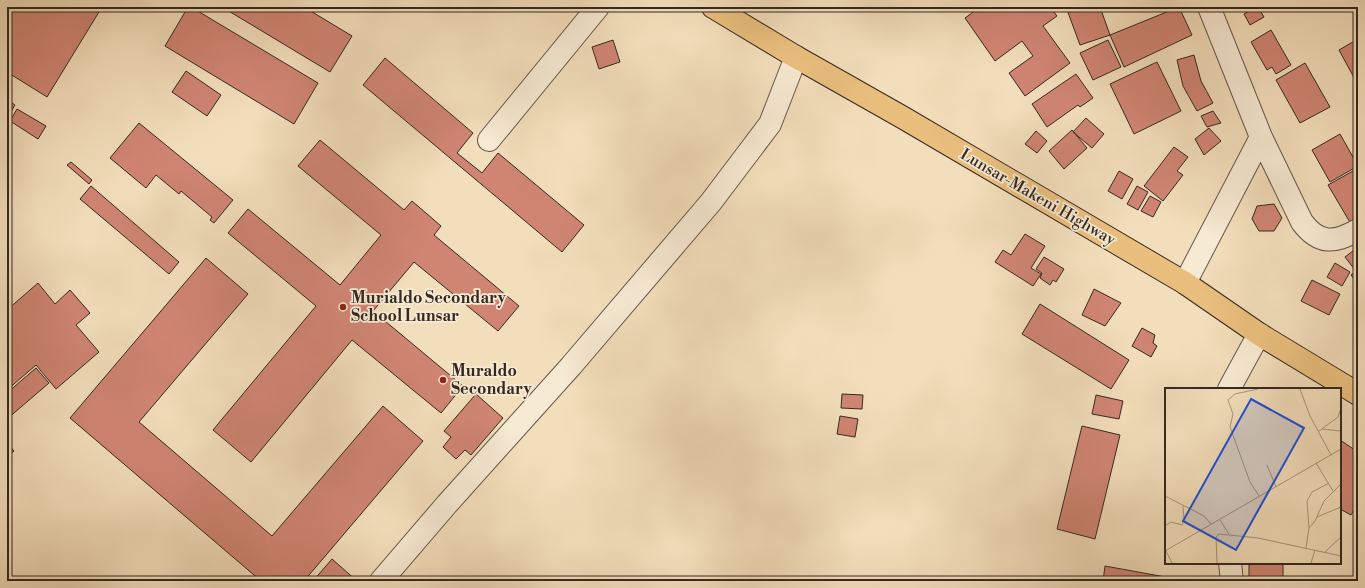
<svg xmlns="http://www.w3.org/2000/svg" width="1365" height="588" font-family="'Libre Bodoni',serif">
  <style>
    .building { fill: #d08573; stroke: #342821 }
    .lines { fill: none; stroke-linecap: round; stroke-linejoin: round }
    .minor-casing { stroke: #645648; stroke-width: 24 }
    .major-casing { stroke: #342821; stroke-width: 24 }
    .minor { stroke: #f7ead3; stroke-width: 22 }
    .major { stroke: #eabf7e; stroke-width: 22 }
    .poi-dot { fill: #8f2418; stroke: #f7ead3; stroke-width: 1.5 }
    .labels { text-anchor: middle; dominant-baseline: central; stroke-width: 3.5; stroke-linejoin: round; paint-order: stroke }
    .street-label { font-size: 16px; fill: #342821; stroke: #f7ead3 }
    .poi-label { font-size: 16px; font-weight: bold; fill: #342821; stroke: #f7ead3; text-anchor: start }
    .inset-road { fill: none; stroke: #a7957d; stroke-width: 1 }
    .view { fill: #1d4ed8; fill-opacity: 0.15; stroke: #1d4ed8; stroke-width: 2 }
    .inset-edge { fill: none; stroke: #342821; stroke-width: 2 }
  </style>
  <rect width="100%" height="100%" fill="#f3debb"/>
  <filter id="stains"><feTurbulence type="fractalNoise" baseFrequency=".005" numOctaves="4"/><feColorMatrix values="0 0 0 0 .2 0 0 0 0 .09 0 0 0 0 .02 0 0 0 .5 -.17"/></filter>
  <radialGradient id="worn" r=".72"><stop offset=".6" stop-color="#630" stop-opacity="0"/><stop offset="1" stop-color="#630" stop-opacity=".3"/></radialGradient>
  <path class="building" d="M7,7h95l-55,90 -40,-25z
    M188,7h3l127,76 -24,41 -129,-78z
    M222,7h82l48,29 -22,36z
    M980,7h70l7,9 -14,10 27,37 -45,33 -16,-23 24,-17 -11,-15 -27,20 -30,-43z
    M1066,7h34l10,28 -30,10z
    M1179,7l13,28 -68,32 -14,-32z
    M1256,7h2l6,10 -14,8 -6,-11z
    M1271,30l20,35 -15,9 -4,-7 -5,3 -16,-28z
    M1358,39v46l-19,-35z
    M613,40l7,22 -21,7 -7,-22z
    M1108,40l13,27 -28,13 -13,-27z
    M1194,55l7,26 12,22 -16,8 -14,-25 -6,-26z
    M385,58l88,75 -16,20 25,20 16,-20 86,72 -22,27 -199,-167z
    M1157,62l24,49 -47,23 -24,-50z
    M1305,63l25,44 -30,16 -24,-43z
    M186,71l35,24 -14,21 -35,-24z
    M1076,74l17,24 -13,9 -2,-2 -31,22 -15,-23z
    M7,99l8,6 -8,13z
    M17,109l29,17 -8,13 -28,-18z
    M1213,111l8,12 -14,4 -6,-11z
    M1086,118l18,16 -12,14 -19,-16z
    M139,123l94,77 -19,23 -4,-3 2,-3 -31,-26 -2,3 -23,-19 -10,13 -36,-30z
    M1209,128l12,13 -17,14 -9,-16z
    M1072,130l15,18 -23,21 -15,-18z
    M1036,131l11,10 -10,12 -12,-9z
    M1340,134l18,32 -28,16 -18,-32z
    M320,140l84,70 8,-9 29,25 -7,9 85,71 -21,25 -84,-69 -41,49 90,75 -22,27 -89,-73 -101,122 -38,-32 103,-124 -88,-73 20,-24 92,76 41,-50 -83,-69z
    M1174,147l14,10 -11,14 6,4 -20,26 -19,-15z
    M71,162l21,18 -3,4 -22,-19z
    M1119,171l14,8 -11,20 -14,-8z
    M1353,171l5,9v41l-7,3 -23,-39z
    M91,186l88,76 -10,12 -89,-75z
    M1137,186l11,6 -10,18 -11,-6z
    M1150,196l11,6 -8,15 -12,-6z
    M1274,204l8,14 -8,13h-15l-7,-12 5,-13z
    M1025,234l20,12 -14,22 10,6 -8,12 -38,-24 8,-12 8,5z
    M1358,247v21l-3,2 -10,-13z
    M1044,257l20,12 -8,13 -3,-2 -3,5 -10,-7 2,-5 -6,-4z
    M206,258l42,36 -109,128 133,114 111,-130 40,35 -119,140h-43l-191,-163z
    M1335,263l15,9 -8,14 -15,-9z
    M1358,270v14l-7,-9z
    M1312,280l28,14 -11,21 -28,-14z
    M38,283l17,21 15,-14 20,23 -14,12 23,27 -43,37 -20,-24 -29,25v-46l5,-4 -5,-7v-23z
    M1094,289l27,14 -16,23 -23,-11z
    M1040,304l89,56 -18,29 -89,-55z
    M1142,328l13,7 -2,8 4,3 -6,11 -19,-11z
    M36,368l13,15 -42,36v-26z
    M476,394l27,24 -32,37 -6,-5 -9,9 -13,-12 8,-10 -7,-6z
    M842,394l21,1 -1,14 -21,-1z
    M1096,395l27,6 -4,18 -27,-5z
    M840,416l18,3 -3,18 -18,-3z
    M1082,426l38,9 -25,104 -38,-10z
    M1340,440l18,12v51l-7,12 -11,-6z
    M7,443l7,8 -7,6z
    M332,559l25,22h-44z
    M1249,563h34v17h-34z
    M1105,566l66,12 -1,3h-67z"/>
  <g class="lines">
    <g class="minor-casing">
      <path id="minor" d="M1209,7l52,130 41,85c17,23 33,21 56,8
        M489,140l109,-133
        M1185,283l76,-146
        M1229,389l30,-55
        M1230,563l2,18
        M381,581l66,-77 124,-138 140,-164 59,-78 26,-67"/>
    </g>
    <g class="major-casing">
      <path id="major" d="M713,7l83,50 106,60 283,166 74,51 99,60"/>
    </g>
    <use href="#minor" class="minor"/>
    <use href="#major" class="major"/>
  </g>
  <g class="poi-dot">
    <circle cx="343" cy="307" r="4"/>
    <circle cx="443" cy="380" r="4"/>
  </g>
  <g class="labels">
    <g class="street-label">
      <text transform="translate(1038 197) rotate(30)">Lunsar-Makeni Highway</text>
    </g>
    <g class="poi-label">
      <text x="351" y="298">Murialdo Secondary<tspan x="351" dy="18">School Lunsar</tspan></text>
      <text x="451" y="371">Muraldo<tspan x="451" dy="18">Secondary</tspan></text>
    </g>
  </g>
  <g transform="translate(1165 388)">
    <rect width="176" height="176" fill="#f3debb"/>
    <path class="inset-road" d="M93,1l-23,5 -7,6 5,14 -3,13 20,55 9,14M135,1l10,27 21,39M157,41l19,2M154,43l19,-14 3,-9M151,75l17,28M102,77l9,22M0,108l39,20 7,8M152,129l24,-10M55,132l9,14M0,138l6,-4 11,3 2,-5 -1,-14M144,140l6,-7 9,-20 17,-17M141,160l3,-20 -2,-27 5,-9 17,-9M0,161l7,14M0,163l176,-102M160,164l16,-15M52,175l-1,-26 3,-3 39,4 83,18M146,175l4,-13"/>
    <path class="view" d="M86,11l53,29 -68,122 -53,-29z"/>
    <rect width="176" height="176" class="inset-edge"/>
  </g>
  <rect width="1365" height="588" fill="none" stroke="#f3debb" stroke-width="24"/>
  <rect x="8" y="8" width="1349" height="572" fill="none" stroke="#342821" stroke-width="2"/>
  <rect x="12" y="12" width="1341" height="564" fill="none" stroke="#342821"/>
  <rect width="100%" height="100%" filter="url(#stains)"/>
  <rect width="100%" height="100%" fill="url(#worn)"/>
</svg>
